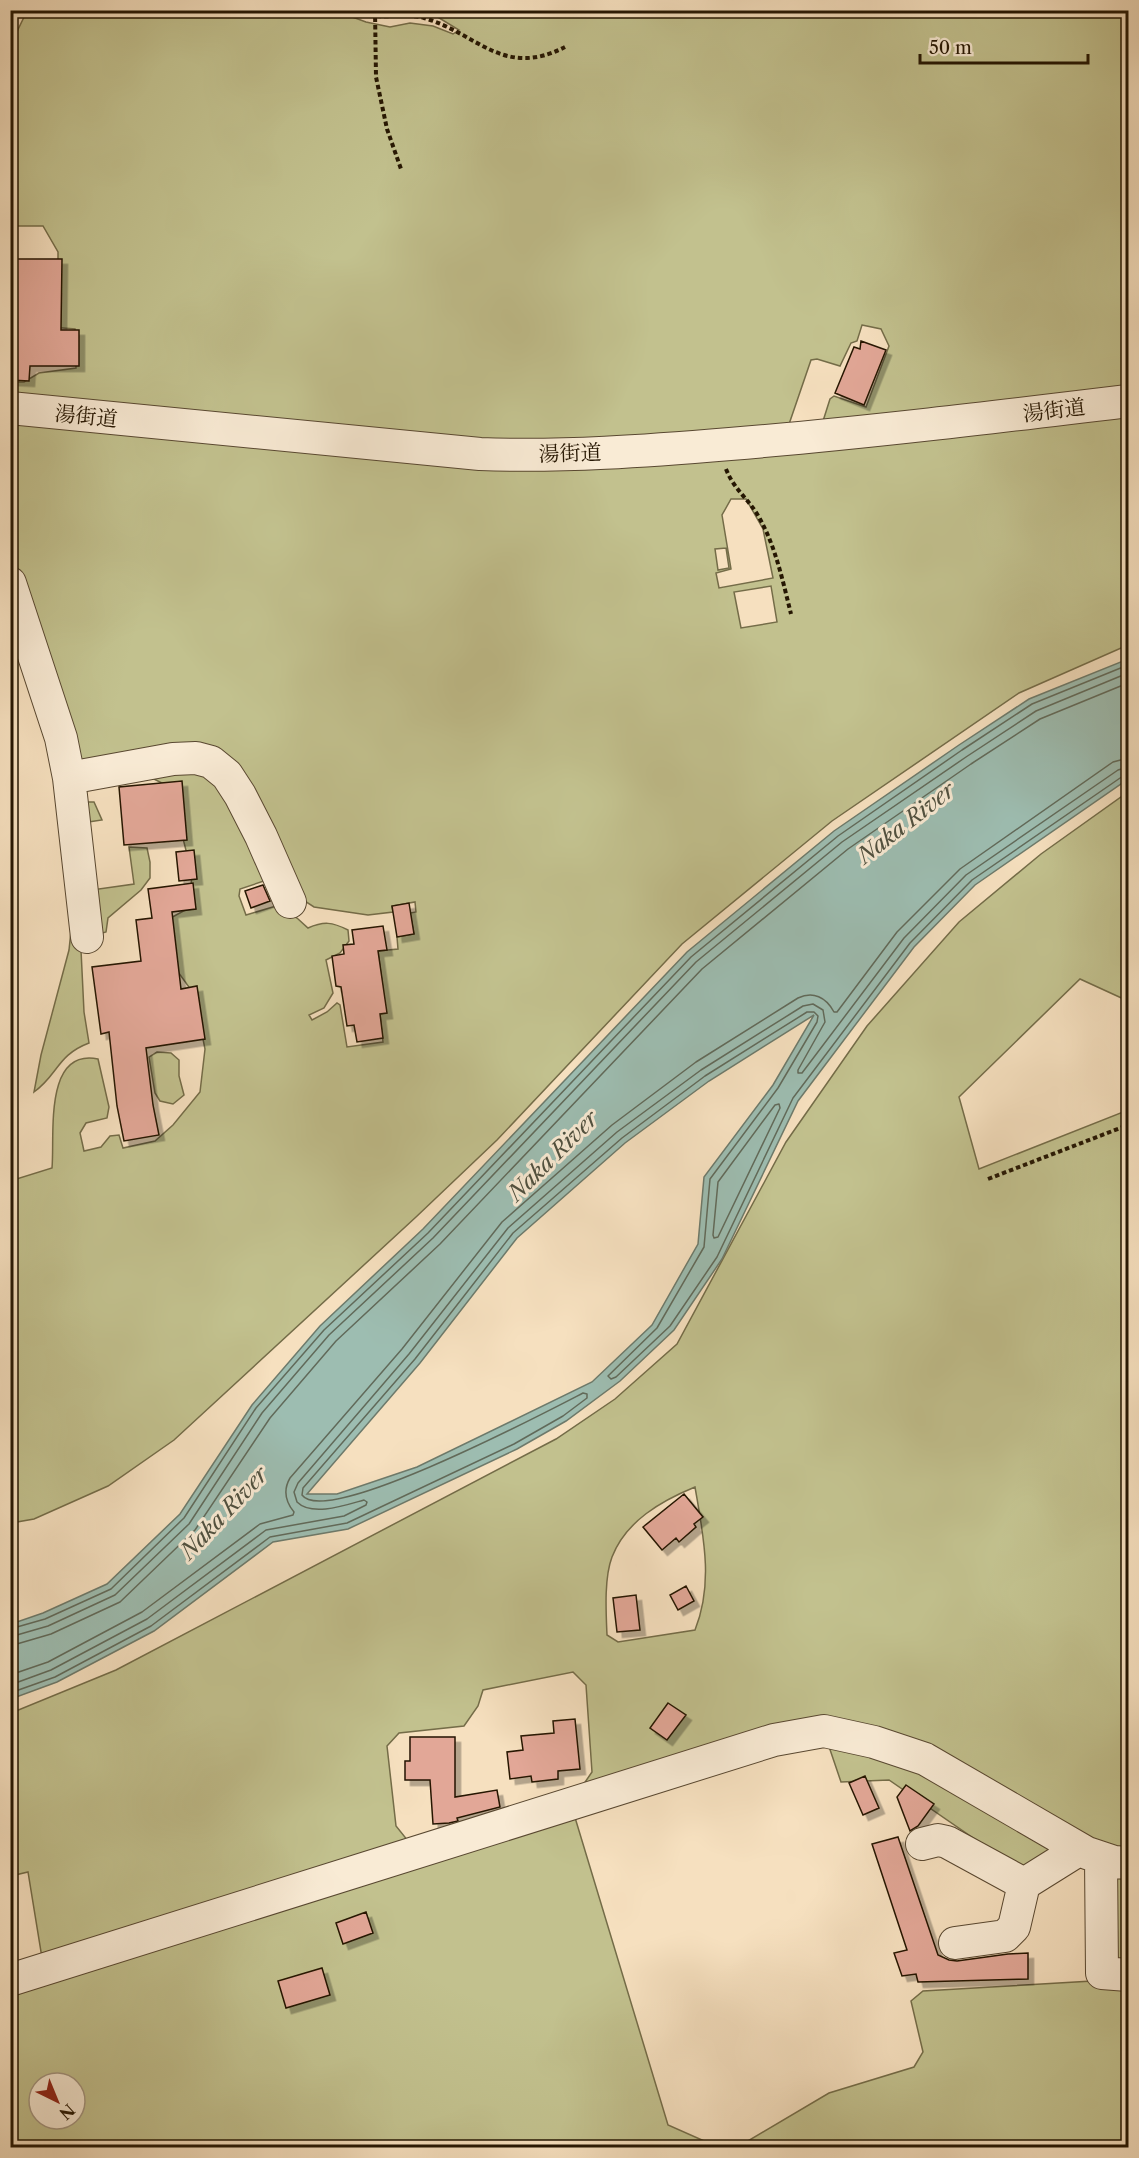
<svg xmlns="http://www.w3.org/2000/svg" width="1139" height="2158" font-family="'Libre Caslon Text','Noto Serif JP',serif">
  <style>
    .green { fill: #c2c18e; stroke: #746c48; stroke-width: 1.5; fill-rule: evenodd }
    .water { fill: #9dbdb1; stroke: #6d7a6b; stroke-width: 1.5; fill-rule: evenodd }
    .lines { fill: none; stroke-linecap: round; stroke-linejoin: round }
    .shore { stroke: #616a5a; stroke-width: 1.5 }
    .building { fill: #e2a797; stroke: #251602; stroke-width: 1.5; filter: url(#shadow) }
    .minor-casing { stroke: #594831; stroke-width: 34 }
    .path { stroke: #251602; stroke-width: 4; stroke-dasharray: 4.5 3; stroke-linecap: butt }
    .minor { stroke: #f9ebd5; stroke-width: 32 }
    .labels { text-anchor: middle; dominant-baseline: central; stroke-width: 6; stroke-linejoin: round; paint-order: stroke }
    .street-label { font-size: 21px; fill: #251602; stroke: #f9ebd5 }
    .water-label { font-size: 22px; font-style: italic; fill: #4f503f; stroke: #f9ebd5 }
  </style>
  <defs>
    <filter id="shadow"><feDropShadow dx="5.5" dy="5.5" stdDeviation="0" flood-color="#0004"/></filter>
  </defs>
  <rect width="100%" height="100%" fill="#f6e0bf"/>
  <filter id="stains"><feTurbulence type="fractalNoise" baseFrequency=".00333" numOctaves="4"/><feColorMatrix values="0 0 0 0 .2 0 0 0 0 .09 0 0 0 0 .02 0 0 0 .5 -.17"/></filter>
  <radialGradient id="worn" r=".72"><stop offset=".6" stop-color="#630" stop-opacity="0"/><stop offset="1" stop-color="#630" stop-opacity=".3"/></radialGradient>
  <path class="green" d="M27,11h309l30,11 24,5 20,-4 23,3 20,8 6,-4 -23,-14 -17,-5h709v634l-109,48 -187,128 -150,123 -185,196 -81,77 -242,223 -66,46 -74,33 -23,4 -1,-342 42,-13c3,-32 -9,-120 46,-109l11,48 -2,11 -21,5 -6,10 4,18 17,-4 9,-11 9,-1 4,13 32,-7 18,-16 27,-33 5,-43 -11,-55 -21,-29 -6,-45 22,-12 3,-34 -22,-87 -20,-10 -71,-10 -68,-205v-180h13l15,-9 37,-5 -1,-39 -49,-4 32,-28v-45l-15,-26h-32v-182zM862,325l19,4 8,17 -23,61 -32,-11 -4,3 -13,41 -31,-7 25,-73 6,-1 23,7 11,-23 6,-2zM731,499h15l17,30 10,49 -54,10 -3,-15 15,-4 -9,-54zM726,548l3,20 -11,2 -3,-21zM771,586l6,36 -36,6 -7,-36zM285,874l12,22 17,11 54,8 25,-3 -1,-6 23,-4 1,10 -6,1 4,21 -17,3 1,12 -20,2 8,62 -6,1 3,28 -36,5 -7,-42 -3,-2 -10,9 -15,8 -3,-5 15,-7 9,-15 -7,-33 14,-7 9,-12 -1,-11c-16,-8 -24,-9 -40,-2l-11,-10 -21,-12 -30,9 -7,-19 1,-7z
    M56,740l25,210 3,62 5,31c-32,12 -31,32 -55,49l7,-37 28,-105 2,-19 -15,-154z
    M1128,792v209l-48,-22 -121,118 20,72 149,-59v744l-76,-4 -28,23 -135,-93 -48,2 -19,-56 -252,75 98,324 52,23 -709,-1v-180l31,-9 -14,-86 -17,4v-163l105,-43 440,-231 59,-40 62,-55 109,-202 81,-116 92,-104 82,-68zM695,1487c8,47 19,96 0,143l-77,12 -11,-7c-1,-23 -3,-57 5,-78 14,-36 49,-56 83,-70zM573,1672l13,13 6,87 -11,16 -173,53 -12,-15 -9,-80 12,-13 65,-7 14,-20 5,-16zM39,2083h36v36h-36z
    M81,802h13l8,18 -20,3 10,67 42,-6 -5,-37 18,1 3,14v16l-9,12 -33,28 -2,14 -7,2 -8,-8 -16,-117z
    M157,1052l14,1 8,7v16l5,19 -11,9 -13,-3 -5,-8 -6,-36z
    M1128,1872v275l-392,1 93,-55 85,-26 9,-15 -12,-51 12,-10 186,-11 2,-106z"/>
  <path class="water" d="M1128,659v120l-153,106 -61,62 -116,154 -76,158 -48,71 -54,51 -54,40 -49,28 -169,80 -75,13 -119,89 -97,51 -46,17v-75l32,-11 64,-29 73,-70 72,-109 68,-79 103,-97 264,-277 147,-121 125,-86 70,-46zM814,1015l-41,70 -69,92 -6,67 -46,81 -60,57 -175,85 -80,27h-30l113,-131 97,-125 108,-95 84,-62z"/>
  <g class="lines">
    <path class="shore" d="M779,1104l1,4 -62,129 -4,1 -1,-3 5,-53 57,-77z
      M10,1629l35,-10 66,-30 73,-71 72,-110 68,-78 104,-97 263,-276 147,-121 124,-86 70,-46 96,-39
      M10,1637l38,-11 67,-31 74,-71 73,-111 67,-78 104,-97 263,-276 146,-120 124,-85 70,-46 92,-38
      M10,1646l41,-12 69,-32 75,-72 75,-112 66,-77 104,-97 262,-275 146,-120 123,-85 69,-45 88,-36
      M10,1675l38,-13 94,-50 118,-88 33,-9 1,-3c-9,-11 -11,-22 -4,-34l112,-129 100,-127 110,-97 84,-63 102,-64c15,-7 28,-1 36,14h3l60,-80 63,-63 153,-107 15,-4
      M10,1685l41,-15 96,-51 119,-89 78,-14 22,-11 1,-3 -3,-2c-18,5 -52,17 -67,2l-3,-10 4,-9 111,-129 99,-126 109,-96 84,-62 102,-64 10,-2 10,6 2,12 -27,48v3h4l102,-135 62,-63 152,-105 10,-3
      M10,1693l45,-16 96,-51 119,-89 77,-14 167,-79 49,-28 24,-18v-4l-4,-1c-35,18 -257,135 -281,102l1,-7 112,-129 98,-126 109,-95 83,-62 102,-64h7l4,4 -1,6 -39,66 -68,91 -6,68 -47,81 -49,48 3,3 5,-2 54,-51 47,-69 76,-159 117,-155 62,-63 151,-104 5,-1"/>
  </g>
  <path class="building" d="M10,259h52l-1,71h18v36h-49l-1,15 -19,-1z
    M861,341l25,9 -22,55 -29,-12 19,-46 6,2z
    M182,781l5,59 -63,5 -5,-58z
    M194,850l3,29 -18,2 -3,-29z
    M193,883l3,26 -24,3 9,77 16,-3 8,53 -59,9 7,57 6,30 -35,6 -7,-35 -8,-74 -8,2 -9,-67 49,-6 -5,-41 16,-2 -4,-29z
    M263,885l7,16 -19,7 -6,-17z
    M409,903l5,31 -17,3 -5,-31z
    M383,926l4,24 -9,1 9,62 -7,1 3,24 -26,4 -3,-17 -7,1 -6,-39 -5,-1 -4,-30 12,-2 -1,-9 11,-1 -2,-14z
    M684,1494l19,23 -9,7 2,3 -17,15 -3,-4 -14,12 -19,-23z
    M686,1586l8,15 -16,9 -8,-15z
    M636,1595l4,35 -23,2 -4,-34z
    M668,1703l18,12 -19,25 -17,-12z
    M575,1719l5,50 -22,2v8l-26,3 -1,-6 -21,3 -3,-27 16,-2 -2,-14 33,-3 -1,-12z
    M410,1737h45v60l42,-7 3,17 -43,11 1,3 -9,2 -16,1 -3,-44h-25v-19h5z
    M865,1776l14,32 -16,7 -14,-32z
    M906,1785l28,19 -16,22 -8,5 -13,-34z
    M898,1837l40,118 11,5 8,1 51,-7 20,-1v26l-110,3 -2,-8 -14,2 -8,-23 13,-3 -35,-106z
    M366,1912l7,21 -30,11 -7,-21z
    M322,1968l8,27 -44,13 -8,-27z"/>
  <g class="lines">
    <g class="minor-casing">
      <path id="minor" d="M10,408l470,46c83,3 167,-3 250,-10 133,-11 266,-27 398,-43
        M10,583l51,155 8,40 18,159
        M69,778l104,-19 23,-1 15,4 16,13 13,20 21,41 29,66
        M922,1844l16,-4 9,2 77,42 56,-35
        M1101,1858l1,115 26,2
        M955,1943l50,-7 9,-9 10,-43
        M10,1980l764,-240 50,-9 50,11 51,17 162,94 27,9 14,1"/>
    </g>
    <path class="path" d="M355,10c8,3 15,6 23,6 14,1 31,-2 46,2 53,15 79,61 141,29
      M375,10l1,67 11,52 14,40
      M726,469c8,21 24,31 34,50 16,29 23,63 31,95
      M988,1179l140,-54"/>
    <use href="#minor" class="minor"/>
  </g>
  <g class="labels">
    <g class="street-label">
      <text transform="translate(1054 410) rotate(-7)">湯街道</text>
      <text transform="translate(86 416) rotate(6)">湯街道</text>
      <text transform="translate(570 453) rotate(-2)">湯街道</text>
    </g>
    <g class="water-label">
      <text transform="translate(906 823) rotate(-38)">Naka River</text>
      <text transform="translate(553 1156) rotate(-45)">Naka River</text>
      <text transform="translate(224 1513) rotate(-47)">Naka River</text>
    </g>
  </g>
  <rect width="1139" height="2158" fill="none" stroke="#f6e0bf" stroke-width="36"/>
  <rect x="12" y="12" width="1115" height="2134" fill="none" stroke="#251602" stroke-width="3"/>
  <rect x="18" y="18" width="1103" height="2122" fill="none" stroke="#251602" stroke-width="1.5"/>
  <g transform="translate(57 2101) rotate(137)"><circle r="28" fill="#f9ebd5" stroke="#a49681" stroke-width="1.5"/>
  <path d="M0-4.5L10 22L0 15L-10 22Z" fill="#8f2418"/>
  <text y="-9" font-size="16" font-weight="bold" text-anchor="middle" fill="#251602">N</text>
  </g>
  <path d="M920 54v9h168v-9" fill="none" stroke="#251602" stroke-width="3"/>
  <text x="929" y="54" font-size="18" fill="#251602" stroke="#f9ebd5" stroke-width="4.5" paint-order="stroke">50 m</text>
  <rect width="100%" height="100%" filter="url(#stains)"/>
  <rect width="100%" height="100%" fill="url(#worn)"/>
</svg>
